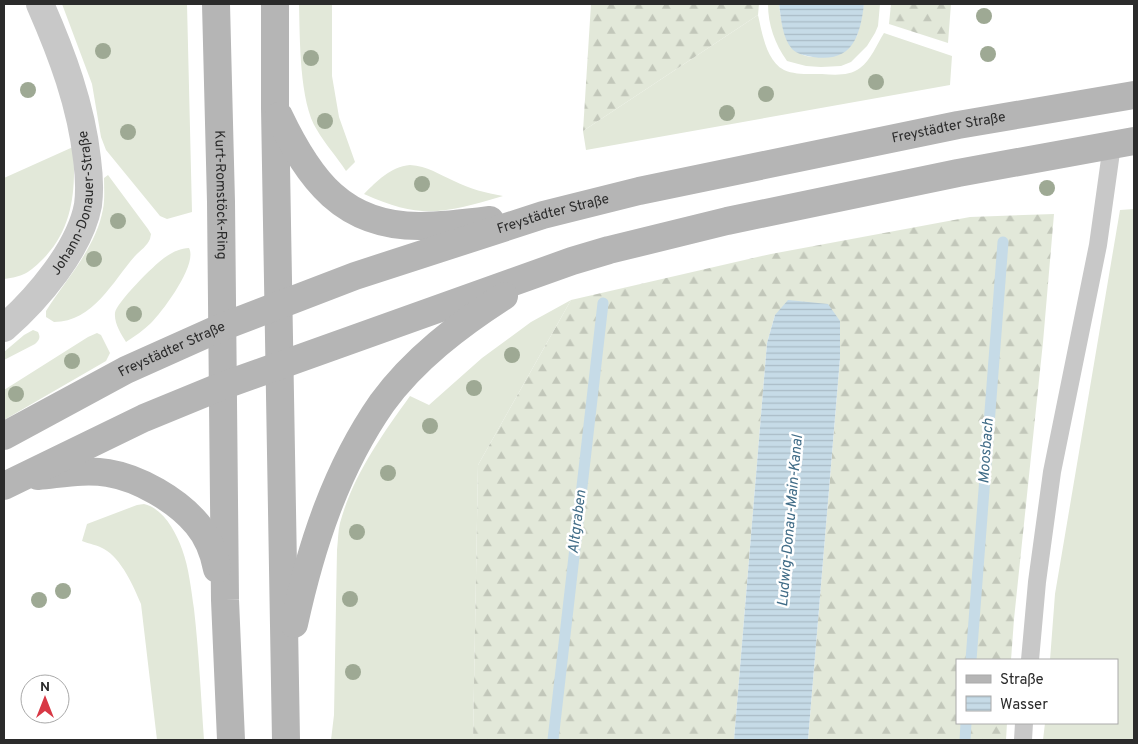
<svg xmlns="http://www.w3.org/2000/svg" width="1138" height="744" font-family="Overpass,sans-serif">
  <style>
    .grass { fill: #e2e8d9 }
    .forest { fill: url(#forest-firs) }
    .water { fill: url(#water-rules) }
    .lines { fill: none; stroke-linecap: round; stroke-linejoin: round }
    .stream { stroke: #c6dbe7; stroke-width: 11 }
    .lane { stroke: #c8c8c8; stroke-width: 18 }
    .street { stroke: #c8c8c8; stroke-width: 28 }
    .secondary { stroke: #b5b5b5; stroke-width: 28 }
    .tree { fill: #9ea994 }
    .labels { text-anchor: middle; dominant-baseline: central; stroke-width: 5; stroke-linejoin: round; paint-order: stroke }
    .street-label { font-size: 14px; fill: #2b2b2b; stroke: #fff }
    .water-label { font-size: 15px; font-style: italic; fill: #406c87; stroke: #fff }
  </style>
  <defs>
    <pattern id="forest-firs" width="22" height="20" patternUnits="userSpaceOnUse" patternTransform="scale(1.25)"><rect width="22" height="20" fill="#e2e8d9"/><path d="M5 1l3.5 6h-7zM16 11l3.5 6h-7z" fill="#c2c7ba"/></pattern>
    <pattern id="water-rules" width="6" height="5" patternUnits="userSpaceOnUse" patternTransform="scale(1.25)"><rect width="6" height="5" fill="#c6dbe7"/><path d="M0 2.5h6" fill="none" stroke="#aabcc6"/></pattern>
  </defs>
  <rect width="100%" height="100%" fill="#fff"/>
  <path class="grass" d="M62,4h125l5,208 -25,7 -7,-3 -54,-66 -5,-13 -9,-53z
    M299,4h33v72l7,41 16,45 -9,9c-9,-14 -21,-27 -29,-41 -18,-28 -17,-93 -18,-126z
    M768,4h11c2,17 5,38 21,49 4,4 13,4 19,4l38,-21 7,-32h16l-2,22 -3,7 -8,13 -16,16 -10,4 -20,1 -15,-1 -19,-5c-12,-17 -19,-36 -19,-57z
    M758,15c4,17 8,46 26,55 11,5 26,4 38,4 13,1 28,2 38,-6 11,-8 17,-24 24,-35l68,23 -2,29 -364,65 -3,-19z
    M73,147c3,40 1,81 -30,112 -13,13 -20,18 -39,20v-101z
    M410,165c18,1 28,9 44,16 16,8 32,12 49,15 -58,17 -82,24 -139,-2 13,-13 26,-27 46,-29z
    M108,175l40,54 3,5 -1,5c-3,7 -9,11 -15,17 -22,25 -42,66 -81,66l-8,-5v-6c20,-32 50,-63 57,-102 2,-10 1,-21 1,-31z
    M1134,209v531h-91l2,-17h72v-63h-67l5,-66 65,-384z
    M189,248c9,16 -26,63 -38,75 -7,7 -16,13 -25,19 -5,-8 -12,-19 -11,-29 1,-10 39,-48 49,-55 7,-5 16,-10 25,-10z
    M571,300l-93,165 -5,275h-142l3,-25 3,-165c1,-9 1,-19 3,-27 13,-48 42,-88 70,-127l19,9 53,-47 49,-36z
    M33,330l5,2c3,6 1,8 -3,12l-31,16v-8l20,-17z
    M97,333l4,2 9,18 -4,8 -102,59v-30l84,-53z
    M144,504c19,4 32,28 38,45 7,19 9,40 12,60 5,44 7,88 10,131h-47l-16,-136c-7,-17 -20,-46 -37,-55 -6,-4 -15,-5 -22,-8l5,-17 50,-19z"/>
  <path class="forest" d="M591,4h168l-1,11 -175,116z
    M891,4h60l-3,39 -59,-19z
    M1054,214l-11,128 -29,277 -3,41h-54v63h50l-1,17h-198l32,-382 -65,-43 -8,28 -33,397h-261l5,-275 93,-165 200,-46 199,-37z"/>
  <path class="water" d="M779,4h85c-4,32 -11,59 -51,53 -7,-1 -16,-3 -21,-8 -10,-12 -11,-31 -13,-45z
    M788,300l40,4 12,17v37l-32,382h-74l33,-397 8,-28z"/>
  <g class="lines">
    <path class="stream" d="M971,660l32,-418
      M553,740l50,-437
      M965,740l1,-17"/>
    <path class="lane" d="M1030,660l7,-78 15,-110 46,-227 14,-100
      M1023,740l1,-17"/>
    <path class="street" id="s1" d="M4,328c33,-29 76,-79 84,-123 2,-15 1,-31 -1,-46 -6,-54 -25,-105 -47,-155"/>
    <g class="secondary">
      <path id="s2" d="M216,4l5,198 4,398 6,140"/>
      <path d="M275,4v104l11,632"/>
      <path d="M279,116c30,63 64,111 142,110 23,0 46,-3 69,-6"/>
      <path id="s3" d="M4,436l122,-66 96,-43 133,-51 188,-61 96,-24 319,-66 176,-30"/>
      <path d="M38,476c23,-2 47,-7 70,-3 31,5 69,27 89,51 11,13 17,29 20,45"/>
      <path d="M4,486l140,-68 78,-32 350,-125 37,-11 118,-29 231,-48 176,-32"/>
      <path d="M294,624c17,-78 42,-155 88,-221 32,-44 77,-78 122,-107"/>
    </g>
  </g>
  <g class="tree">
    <circle cx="984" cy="16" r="8"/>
    <circle cx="103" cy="51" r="8"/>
    <circle cx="988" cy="54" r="8"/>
    <circle cx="311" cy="58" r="8"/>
    <circle cx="876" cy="82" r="8"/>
    <circle cx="28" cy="90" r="8"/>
    <circle cx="766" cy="94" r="8"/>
    <circle cx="727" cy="113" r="8"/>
    <circle cx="325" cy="121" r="8"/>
    <circle cx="128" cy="132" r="8"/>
    <circle cx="422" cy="184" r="8"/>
    <circle cx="1047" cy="188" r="8"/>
    <circle cx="118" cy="221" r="8"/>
    <circle cx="94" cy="259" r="8"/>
    <circle cx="134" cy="314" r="8"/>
    <circle cx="512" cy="355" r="8"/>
    <circle cx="72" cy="361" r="8"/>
    <circle cx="474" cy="388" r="8"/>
    <circle cx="16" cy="394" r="8"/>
    <circle cx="430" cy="426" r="8"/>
    <circle cx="388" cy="473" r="8"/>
    <circle cx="357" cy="532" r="8"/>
    <circle cx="63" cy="591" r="8"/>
    <circle cx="350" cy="599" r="8"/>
    <circle cx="39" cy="600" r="8"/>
    <circle cx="353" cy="672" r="8"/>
  </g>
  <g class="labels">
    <g class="street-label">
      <text stroke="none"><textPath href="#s3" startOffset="999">Freystädter Straße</textPath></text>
      <text stroke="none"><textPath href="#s2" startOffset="191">Kurt-Romstöck-Ring</textPath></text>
      <text stroke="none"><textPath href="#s1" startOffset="150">Johann-Donauer-Straße</textPath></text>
      <text stroke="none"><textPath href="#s3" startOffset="594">Freystädter Straße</textPath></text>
      <text stroke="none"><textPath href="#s3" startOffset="189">Freystädter Straße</textPath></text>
    </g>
    <g class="water-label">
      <text transform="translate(987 451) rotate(-86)">Moosbach</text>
      <text transform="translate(791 521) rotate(-85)">Ludwig-Donau-Main-Kanal</text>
      <text transform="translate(578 522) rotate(-83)">Altgraben</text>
    </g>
  </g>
  <rect width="1138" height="744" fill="none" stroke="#2b2b2b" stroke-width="10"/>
  <rect x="956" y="659" width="162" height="65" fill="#ffffff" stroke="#aaaaaa"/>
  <rect x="966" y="675" width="25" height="8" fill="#b5b5b5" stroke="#aaaaaa"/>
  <text x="1000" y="684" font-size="15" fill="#2b2b2b">Straße</text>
  <rect x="966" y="696" width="25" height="15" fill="url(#water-rules)" stroke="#aaaaaa"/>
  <text x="1000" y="709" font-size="15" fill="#2b2b2b">Wasser</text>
  <g transform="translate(45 699)"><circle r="24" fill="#ffffff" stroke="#aaaaaa"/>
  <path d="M0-4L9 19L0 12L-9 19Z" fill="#d83845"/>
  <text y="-8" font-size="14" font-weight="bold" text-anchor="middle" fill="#2b2b2b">N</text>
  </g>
</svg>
